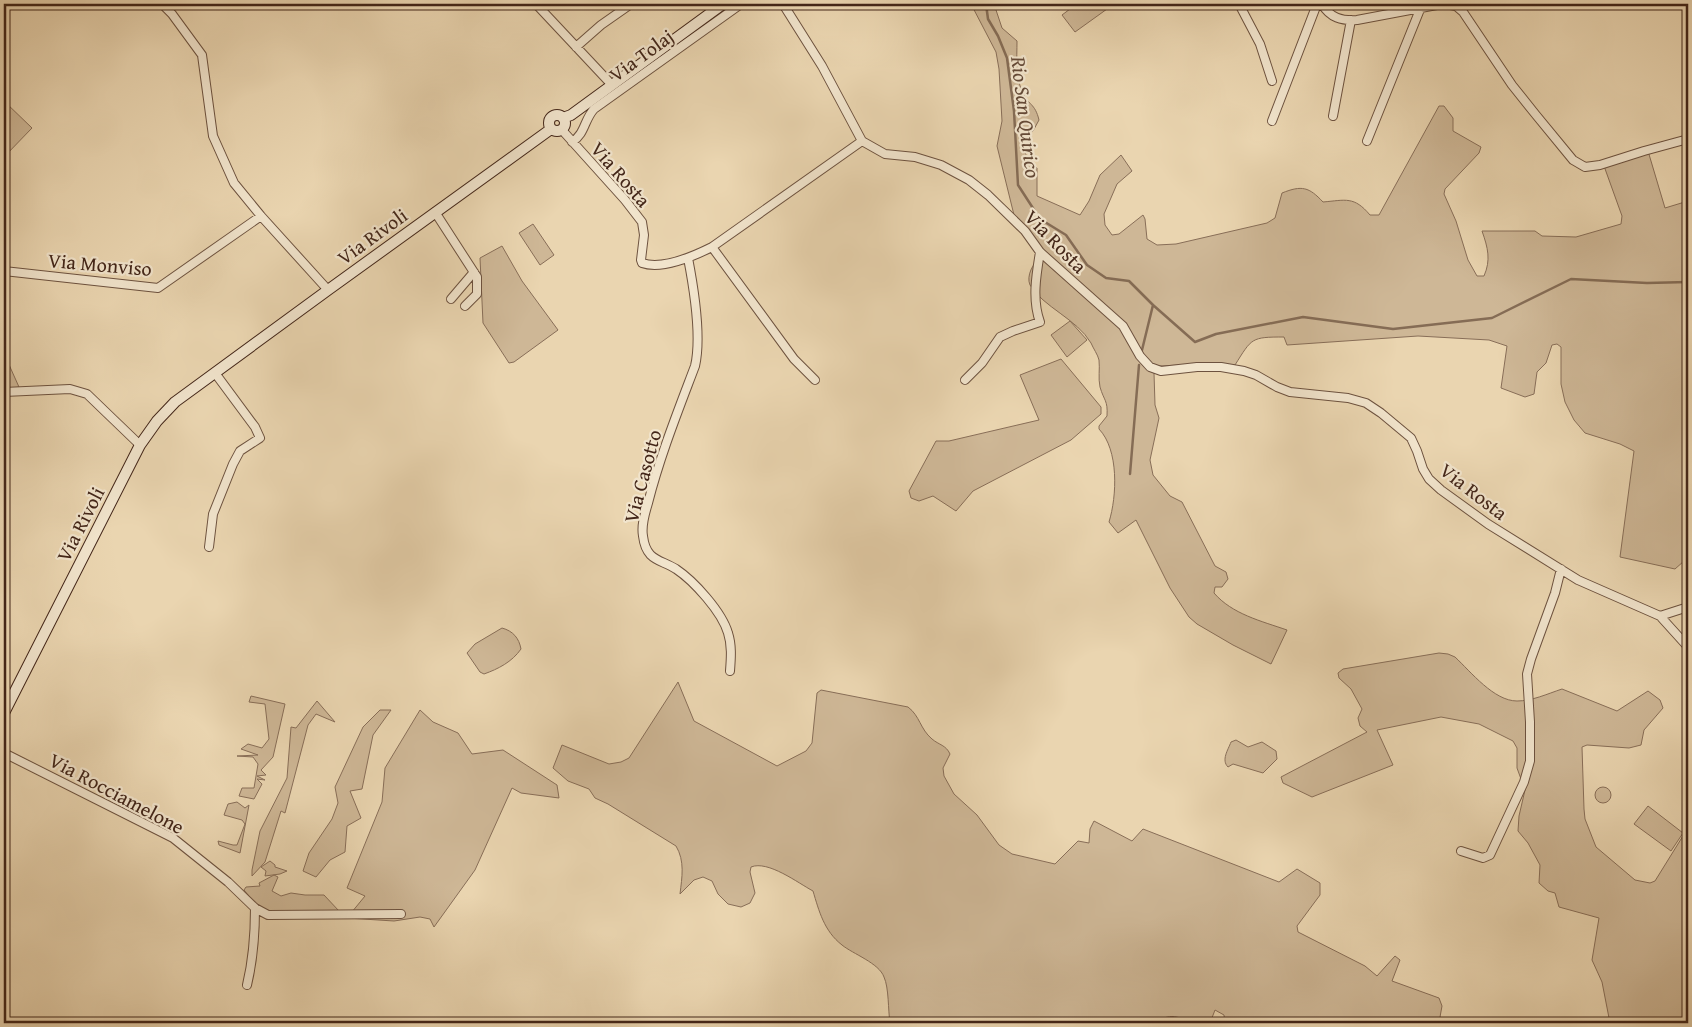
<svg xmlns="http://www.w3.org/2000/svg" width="1692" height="1027" font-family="'Gentium Book Plus',serif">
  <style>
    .green { fill: #ceb796; stroke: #886e58 }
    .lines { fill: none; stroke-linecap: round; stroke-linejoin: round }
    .stream { stroke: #856c55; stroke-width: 2.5 }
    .street-casing { stroke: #6d523f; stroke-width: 10 }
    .secondary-casing { stroke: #432619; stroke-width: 12 }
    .street { stroke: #f1e4cc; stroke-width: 8 }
    .secondary { stroke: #f1e4cc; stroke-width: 10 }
    .labels { text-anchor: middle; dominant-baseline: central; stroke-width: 4.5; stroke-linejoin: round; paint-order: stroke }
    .street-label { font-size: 20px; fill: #432619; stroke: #f1e4cc }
    .water-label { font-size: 21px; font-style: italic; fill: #644937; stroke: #f1e4cc }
  </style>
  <rect width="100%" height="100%" fill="#ead5b0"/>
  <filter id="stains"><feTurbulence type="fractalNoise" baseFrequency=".004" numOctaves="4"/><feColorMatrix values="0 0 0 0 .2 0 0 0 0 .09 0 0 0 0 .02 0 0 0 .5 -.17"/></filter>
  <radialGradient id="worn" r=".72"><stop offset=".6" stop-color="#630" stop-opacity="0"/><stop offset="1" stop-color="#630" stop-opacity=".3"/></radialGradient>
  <path class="green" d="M971,4h23l8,24 15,13c0,17 -2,37 6,52 5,12 12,10 16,27l-6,11 -10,3c-2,11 3,28 14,34v28l43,19 9,-14 11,-26 21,-20 11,16 -15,13 -13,30 1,11 7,10 7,-1 24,-19 2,4 2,20 10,6 19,-1 91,-21 8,-5 7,-25c20,-8 27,-6 41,9 23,-2 31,-6 47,13h9l60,-109h5l9,12v13l28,16 -2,6 -34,36 -1,5 12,27 12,39 9,16h7c7,-16 4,-28 -2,-45h53l7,5 34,1 45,-13 1,-8 -18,-50 44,-15 17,57 23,-7v320l-4,40 -9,8 -55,-12 14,-106 -14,-7 -35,-11 -11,-13 -9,-18 -4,-18v-37l-4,-3 -5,1 -6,18 -9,9 -3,22 -9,3 -24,-9 6,-42 -18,-6 -71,-4 -131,9 -3,-8c-33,0 -32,1 -49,28l-35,-1 -40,2 -10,-2 -7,-7 -18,-31 -81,-74 -17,-25 -13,-12 -17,-69 5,-25 -3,-52 -3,-17z
    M1065,4h49l-39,28 -13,-17 8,-6z
    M4,101l28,27 -28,29z
    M533,224l21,31 -14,10 -21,-32z
    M502,246l20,35 36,49 -44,32 -5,1 -26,-40 -3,-65z
    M1040,258l5,3 72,64c13,16 21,35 37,48l1,32 4,13 -9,42 3,15 17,21 12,6 33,64 11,6 2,7 -6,8h-7l-1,6c18,21 47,28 73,37l-16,34 -38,-19 -36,-21 -8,-7 -19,-29 -34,-68 -18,13 -9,-11c8,-26 10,-72 -10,-93v-3l8,-10c1,-16 -3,-15 -7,-29 -2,-9 0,-18 -1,-27 -1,-5 -6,-12 -8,-17 -14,-24 -48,-36 -61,-58 -4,-9 3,-22 10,-27z
    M1070,321l17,19 -20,17 -16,-22z
    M4,357l2,1 13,29 -10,2 -5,-10z
    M1061,359l40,48v7l-30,26 -98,51 -17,20 -23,-15 -14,5 -8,-3 -2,-7 27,-50h13l90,-21 -19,-45z
    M502,628c11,3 17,10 19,21 -9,13 -23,20 -37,25l-4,-2 -13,-19 8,-9z
    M1439,653l9,1 7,3c16,15 39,44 62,44 15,0 30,-7 45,-12l55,22 31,-20 12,9 3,8 -19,22 -3,15 -12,3 -42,-3 -5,2 2,62 1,10 11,28 39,33 15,3 5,-2 31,-50c-2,-8 -2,-17 2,-24v216h-78l-8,-41 -10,-22 7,-42 -40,-11 -4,-14 -7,-2 -9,-8 1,-18 -12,-22 -10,-12 1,-15 6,-26 -8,-22v-20l-4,-7 -34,-17 -38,-7 -64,13 16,35 -81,32 -29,-14 -2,-6 86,-45 -7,-6 -2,-8 4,-9 -11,-20 -12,-11 -1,-5 5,-4z
    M678,682l16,39 83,45 29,-15 6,-8 5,-50 4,-3 87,17c12,9 12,22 24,32 7,6 14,6 18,15l-7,14 1,8 10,18 23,21 22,30 13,9 43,10 23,-23 11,2 1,-14 4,-8 38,20 11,-12 136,53 18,-13 23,14v12l-23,31 1,6 67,34 12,10 18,-20 5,4 -8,21 47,17 3,8 -2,11 9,6h-224l-1,-8 -9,-5 -5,13c-4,0 -9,1 -12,0 -19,-3 -24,-13 -43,0h-265c-2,-13 -1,-35 -6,-46 -5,-14 -31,-23 -42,-32 -18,-14 -23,-34 -29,-54 -15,-8 -45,-31 -62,-24l-1,5 5,21 -5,10 -9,4 -13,-3 -10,-10 -6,-13 -9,-4 -9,3 -14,14c2,-17 5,-33 -4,-48l-68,-42 -13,-6 -6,-9 -21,-8 -15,-13 9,-23 47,19 12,-2 8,-4z
    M251,696l34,8 -12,53 -12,13 5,5 -9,1 8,4 -8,-1 5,5 -8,15 -15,-3 3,-8h12l4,-24 -5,-7 -16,-1 21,-1 -17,-6 7,-5 14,4 7,-9 -4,-35 -16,-2z
    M317,701l18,21 -19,-8 -8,11 -23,88 -4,-2 -16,51 -13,14v-6l8,-39 27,-53 4,-51 5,1z
    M380,710h11l-18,25 -11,54 -12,2 11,27 -14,8 -2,26 -15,8 -14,17 -13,-6 6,-18 23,-34 6,-16 -3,-16 28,-60z
    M420,710l13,12 25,11 14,21 31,-4 54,35 2,13 -38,-5 -9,-5 -37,82 -41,57 -4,-8 -10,-2 -26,4 -47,-3 18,-22 -18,-8 35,-86 3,-34z
    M1236,740l12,7 14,-5 14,9 1,8 -14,14 -30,-9 -5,3c-7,-7 0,-17 3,-25z
    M1595 795a8 8 0 1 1 16 0a8 8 0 1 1-16 0Z
    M237,802l8,6 4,-3 -9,48 -21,-8 -1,-4 15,4h4l8,-21 -3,-4 -18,-5 4,-11z
    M1648,806l35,27 -12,18 -37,-27z
    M270,861l5,4v2l12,4 -7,3 -15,2 1,-5 -5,-4z
    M274,875l4,2 -6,14 9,5 10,-3 14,2h19l15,16 -70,1 -16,-11 -9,-11 2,-3 14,-1 -1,-3z"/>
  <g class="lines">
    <path class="stream" d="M986,4l2,15 10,17 9,22 7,53 4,74 22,34 26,16 21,30 19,13 23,3 24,24 -11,45
      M1153,305l42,37 21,-8 87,-17 90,12 99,-11 79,-39 76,4 41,-1
      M1130,474l9,-109"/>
    <g class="street-casing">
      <path id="street" d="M162,4l10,10 30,41 11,81 21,47 27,33 67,74
        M536,4l76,81
        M783,4l39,62 40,75
        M1239,4l21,40 12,37
        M1322,4c8,14 20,17 35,16l85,-16
        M1445,4l11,2 7,6 49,73 24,30 37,45 12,7 15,-2 44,-14 44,-12
        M576,47l25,-22 30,-21
        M1333,116l18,-96
        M1272,121l45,-117
        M562,130l63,70 17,22 2,13 -3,25 1,3c20,7 52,-7 70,-16l150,-106
        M862,141l23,13 30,3 26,8 28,15 19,15 37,36 15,21 83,74 17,30 10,11 11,4 36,-4h24l23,4 12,4 21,12 13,5 58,6 18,5 15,10 30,25 6,13 6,18 6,10 12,11 47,34 90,56 82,36 28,31
        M1367,141l54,-134
        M572,142c13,-8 12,-22 22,-33l147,-105
        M435,212l42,65v17l-12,12
        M712,247l82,112 21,21
        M688,258c6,31 14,78 7,108 -17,45 -35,90 -47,137 -3,10 -7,22 -5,33 3,25 17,23 33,33 18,12 46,43 52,64 4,12 3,25 2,38
        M4,271l154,17 103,-72
        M451,299l23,-27
        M965,380l17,-17 18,-26 13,-6 27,-9c-8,-22 -4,-46 0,-70
        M4,392l66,-3 17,5 53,51
        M209,547l4,-33 20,-50 7,-13 20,-13 -5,-11 -40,-54
        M1660,616l28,-9
        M4,753l169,85 55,44 27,26 13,7 133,-1
        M1461,851l22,7 7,-3 34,-73 6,-21v-39l-3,-48 4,-15 24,-66 6,-24
        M247,985c6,-25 8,-51 8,-77"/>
    </g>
    <g class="secondary-casing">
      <path id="secondary" d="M549 123a8 8 0 1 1 16 0a8 8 0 1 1-16 0Z
        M563,118l8,-3 152,-111
        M4,713l136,-268 17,-24 18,-19 153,-112 223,-161"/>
    </g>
    <use href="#street" class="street"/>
    <use href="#secondary" class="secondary"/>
  </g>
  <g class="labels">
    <g class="street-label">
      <text transform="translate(641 55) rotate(-36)">Via Tolaj</text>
      <text transform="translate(621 174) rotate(49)">Via Rosta</text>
      <text transform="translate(372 236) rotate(-36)">Via Rivoli</text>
      <text transform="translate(1056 241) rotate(46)">Via Rosta</text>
      <text transform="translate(100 264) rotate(5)">Via Monviso</text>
      <text transform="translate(642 476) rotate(-75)">Via Casotto</text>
      <text transform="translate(1474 491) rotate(38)">Via Rosta</text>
      <text transform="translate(80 524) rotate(-63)">Via Rivoli</text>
      <text transform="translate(117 793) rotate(28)">Via Rocciamelone</text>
    </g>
    <g class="water-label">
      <text transform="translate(1026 117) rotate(83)">Rio San Quirico</text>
    </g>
  </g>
  <rect width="1692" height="1027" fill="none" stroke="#ead5b0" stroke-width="20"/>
  <rect x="5" y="5" width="1682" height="1017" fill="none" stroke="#432619" stroke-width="2.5"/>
  <rect x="10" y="10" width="1672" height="1007" fill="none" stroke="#432619"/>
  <rect width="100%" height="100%" filter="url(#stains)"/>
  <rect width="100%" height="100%" fill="url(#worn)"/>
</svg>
